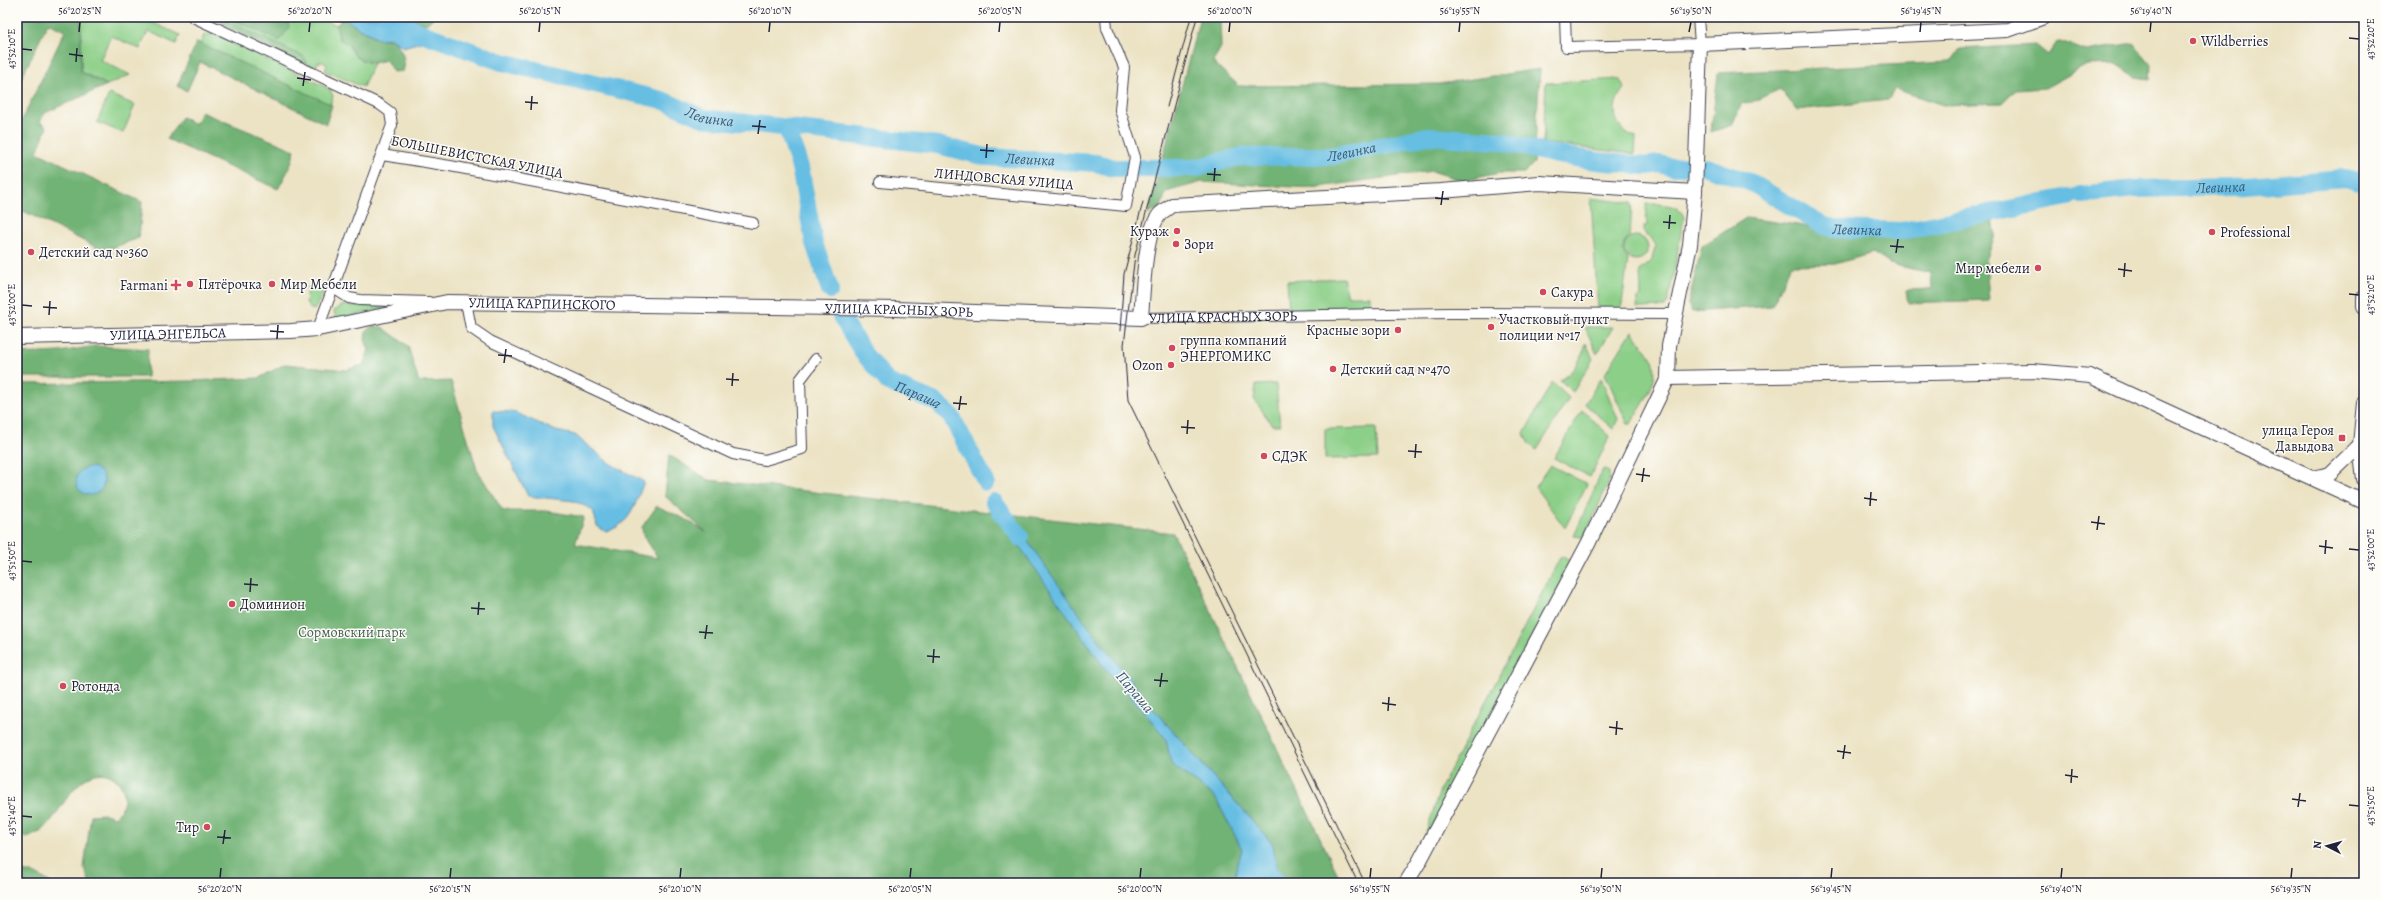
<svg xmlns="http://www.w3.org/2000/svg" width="2381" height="900" font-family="Alegreya,serif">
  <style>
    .green { fill: #8ccf88; stroke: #577862 }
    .forest { fill: #71b274; stroke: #4a6a58 }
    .water { fill: #66bee3; stroke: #44708f }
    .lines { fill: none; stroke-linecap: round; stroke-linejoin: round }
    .river { stroke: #66bee3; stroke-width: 18 }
    .street-casing { stroke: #403f50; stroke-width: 12 }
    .secondary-casing { stroke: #403f50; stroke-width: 16 }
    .street { stroke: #fff; stroke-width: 10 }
    .secondary { stroke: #fff; stroke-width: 14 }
    .tram { stroke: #22223b; stroke-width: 1 }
    .ticks { fill: none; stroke: #22223b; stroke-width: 1.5 }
    .poi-dot { fill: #d1495b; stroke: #fdfcf7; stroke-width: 1.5 }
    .labels { text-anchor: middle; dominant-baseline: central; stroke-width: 3; stroke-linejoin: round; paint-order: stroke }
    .poi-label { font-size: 14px; fill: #22223b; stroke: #fdfcf7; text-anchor: start }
    .street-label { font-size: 14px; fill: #22223b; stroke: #fdfcf7 }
    .park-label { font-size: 14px; fill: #475f56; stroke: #fdfcf7 }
    .water-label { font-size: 15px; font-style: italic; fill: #3a5976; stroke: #fdfcf7 }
    .neatline { fill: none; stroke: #22223b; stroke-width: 1.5 }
    .ticks-label { font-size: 10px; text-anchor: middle; fill: #22223b }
  </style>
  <rect width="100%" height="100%" fill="#fdfcf7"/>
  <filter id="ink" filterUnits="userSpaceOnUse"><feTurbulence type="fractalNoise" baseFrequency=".025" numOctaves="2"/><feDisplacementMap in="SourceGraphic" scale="8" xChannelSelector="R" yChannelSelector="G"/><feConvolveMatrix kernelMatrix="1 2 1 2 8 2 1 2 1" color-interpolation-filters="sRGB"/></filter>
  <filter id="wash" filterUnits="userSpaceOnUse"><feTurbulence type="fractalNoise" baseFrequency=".012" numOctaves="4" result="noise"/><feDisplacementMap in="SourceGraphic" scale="16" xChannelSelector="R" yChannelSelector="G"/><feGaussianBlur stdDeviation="0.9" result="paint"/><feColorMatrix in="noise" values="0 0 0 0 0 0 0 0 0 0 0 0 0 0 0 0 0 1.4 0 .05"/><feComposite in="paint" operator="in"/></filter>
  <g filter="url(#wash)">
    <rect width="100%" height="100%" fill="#ece3c4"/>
    <path class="green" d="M81,17h59l40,18 -4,9 -28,-13 -8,18 -29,-13 -11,24 30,15 -23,10 -26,-13z
      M211,17h104l22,8c0,11 5,13 12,20 10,11 7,15 24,18l-10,24 -38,-16 2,-6 -4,-3h-5l-2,6 -90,-47 -3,1z
      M214,34l116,55 3,7 -3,9 -130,-61 4,-9z
      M1619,79l6,9c-17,17 -12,42 11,49l-1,17 -92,-11 3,-60z
      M109,94l26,11 -12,28 -26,-11z
      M1591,198l41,5 -2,33c-8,7 -10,15 -2,23l-7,52h-23z
      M1646,204c12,0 35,-1 38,14l-16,84 -3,5 -28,1 1,-10 3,-2 -1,-26 11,-8 5,-17 -12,-14v-5h3z
      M1624 248a12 12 0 1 1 24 0a12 12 0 1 1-24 0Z
      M1343,278l5,18h22v11l-81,3 -2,-29z
      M308,287l18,2 -12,21 -5,-2 -3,-6z
      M343,305l52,2 -59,12 -2,-8z
      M1585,327h28l-16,27z
      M1632,331c6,9 17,20 21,30 8,20 -13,46 -22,63h-3l-23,-50z
      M1586,343l7,16 -20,33 -13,-12c15,-9 21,-20 26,-37z
      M1601,378l17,41 -5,10 -28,-25z
      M1552,382l17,16 -32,52 -8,-6 -5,-10z
      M1276,384l4,41h-8l-18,-26 2,-14z
      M1582,410l28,26 -20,41 -36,-19z
      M1376,428l2,30 -53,1v-30z
      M1550,465l37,19 -22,44 -30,-41z
      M1603,469l6,3 1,7 -24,55 -4,3 -8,-1z
      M1561,556l11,6 -145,273h-2l15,-45z"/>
    <path class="forest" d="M17,17h64v55l26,13 -62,28 -5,9 7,5 -10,25 105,50 -3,36 -35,13 -87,-43v-78l48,-99 -17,-8 -31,64z
      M228,17h59l2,11 -10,13z
      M407,17h27l-8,7z
      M1200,17h20l1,30 -8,15 26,24 200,-2 101,-15 -6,94 -10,10h-25l-36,8 -31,-10 -120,17 -110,-6 -36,10 -5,15 -13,7z
      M347,19l14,11 10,4 4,4 18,2c7,7 15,21 10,31l-10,1 -7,-12 -13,3 -10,-2 -8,-5 -7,-12 -9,-5 -2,-14 4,-5z
      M226,21l77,35 2,2 1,5 -3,1 -81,-39z
      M2057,41l30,10 47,-8 17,21 -1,15 -15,-2 -19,-13 -29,1 -42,23 -29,2 -13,13 -60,2 -48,-16 -7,11 -91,10 -17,-21 -28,13 -10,1 -10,22 -21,7 7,-59 233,-11 9,-13 76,-4 12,10z
      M197,42l135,63 -6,19 -126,-62 -13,29 -10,-5z
      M201,112l94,38 -5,17 -12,22 -111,-50 15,-22 13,7z
      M1993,216l2,19 -9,26 3,39 -81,3 -2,-13 26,-1 -1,-16 -41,-9 -17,-11 -38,11 -44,1 -19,41 -80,6 -4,-8 14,-58 44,-28 52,7 37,8 69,2z
      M372,326l10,1 26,19 11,36 32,-1 26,89 26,41h43l38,6 -9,27 83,14 -15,-23 -1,-8 15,-21 28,13 21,13 -41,-36 4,-41 40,25 464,53 169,350h-73l8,-11 -4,-28 -118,-133 -155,-194 103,149 40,44 23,29 5,25 44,33 27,52 -9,34h-1143l-6,-15 7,-53 14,-1 10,3c23,-22 -2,-53 -25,-41 -21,11 -30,37 -46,53 -4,4 -12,6 -17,9l-10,-3v-451l174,-3 68,-3 26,-14 61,6 17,-5 6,-15 -4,-10 1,-9z
      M95,346l53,3 -1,28h-130v-23l43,-2z
      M17,870l19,4 15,9h-34z"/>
    <path class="water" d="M323,17h84l15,8 5,10 -6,7 -18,5 -13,-9 -12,1 -7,-5 -10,-4 -14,-10z
      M493,411l21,1 42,19 19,4 34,28 35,19c-10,24 -12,41 -38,50l-9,-6 -4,-16 -19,-9 -46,-5 -35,-70z
      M76 481a14 14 0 1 1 28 0a14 14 0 1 1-28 0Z
      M999,517l12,1 77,108 67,85 118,133 4,28 -8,11h-36l9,-34 -27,-52 -44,-33 -5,-25 -23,-29 -40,-44z"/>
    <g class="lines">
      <g class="river">
        <path id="s1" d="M387,17l40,18 75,27 160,38 41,18 235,27 48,12 110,6 18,5h81l44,-11 93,-1 96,-20 72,5 53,13 43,7 50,5 13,-2 13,3 14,-1"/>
        <path d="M787,128l13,39 14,76 16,47"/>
        <path id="s2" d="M1706,167l46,16 70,42 13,4 67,2 166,-34"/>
        <path id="s3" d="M2081,195l53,-6 100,-2 111,-9 15,4"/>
        <path id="s4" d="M841,316l23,38 24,28 48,20 14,12 36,68"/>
        <path d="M994,502l26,35"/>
        <path d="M1259,861l18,22"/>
      </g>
    </g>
  </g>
  <g filter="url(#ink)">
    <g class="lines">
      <g class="street-casing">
        <g id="street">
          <path d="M193,17l186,87 11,8 2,13 -74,204"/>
          <path d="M1565,17l1,30 134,-3 -2,-27"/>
          <path d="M382,155l68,11 303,57"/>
          <path d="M880,182l246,24 9,-49 -15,-47 4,-43 -17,-39 -1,-11"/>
          <path d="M332,287l17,11 11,2 69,2"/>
          <path d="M466,302l5,26 19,13 243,113 32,6 37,-11 -2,-69 16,-21"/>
          <path id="s5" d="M1141,318l308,-5 227,1"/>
        </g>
      </g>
      <g class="secondary-casing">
        <g id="secondary">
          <path d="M2364,298v8"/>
          <path id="s6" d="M17,337l274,-6 27,-2 129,-27 449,7 245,9c2,-24 3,-86 19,-104 3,-3 8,-6 12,-9l269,-14 98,-8 156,9"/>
          <path d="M1668,378l365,-7 57,5 274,126"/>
          <path d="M2364,403l-4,42 4,34"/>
          <path d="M2313,478l17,-4 30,-29"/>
          <path d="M1406,883l13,-21 169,-318 80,-166 1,-32 21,-101 5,-53 5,-148 308,-14 36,-13"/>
        </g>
      </g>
      <use href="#street" class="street"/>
      <use href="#secondary" class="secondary"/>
      <path class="tram" d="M1197,17l-62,238 -11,90 4,55 237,483
        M1167,107l24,-90
        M1120,331l4,-57 19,-72
        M1173,503l185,380"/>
    </g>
  </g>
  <path class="ticks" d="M79,32l1,-10M309,32l1,-10M539,32l1,-10M769,32l1,-10M999,32l1,-10M1229,32l1,-10M1459,32l1,-10M1689,32l2,-10M1920,32l1,-10M2150,32l1,-10M2349,38l10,1M22,49l10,1M69,54l14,2M76,62l1,-14M297,78l14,2M303,86l2,-14M525,102l13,1M531,110l1,-14M752,126l14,1M758,134l2,-14M980,150l14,1M986,158l1,-14M1207,174l14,1M1214,181l1,-13M1435,198l14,1M1441,205l2,-14M1663,222l13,1M1669,229l1,-14M1890,246l14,1M1896,253l2,-14M2118,269l14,2M2124,277l1,-14M2349,294l10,1M22,305l10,1M43,307l14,1M49,315l1,-14M270,331l14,1M277,339l1,-14M498,355l14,1M504,363l2,-14M726,379l13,1M732,386l1,-13M953,403l14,1M959,410l2,-14M1181,427l14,1M1187,434l1,-14M1408,451l14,1M1415,458l1,-14M1636,474l14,2M1642,482l2,-14M1864,498l13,2M1870,506l1,-14M2091,522l14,2M2097,530l2,-14M2319,546l14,2M2349,549l10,1M2325,554l1,-14M22,561l10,1M244,584l14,1M250,592l1,-14M471,608l14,1M478,615l1,-13M699,632l14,1M705,639l2,-14M927,656l13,1M933,663l1,-14M1154,680l14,1M1160,687l2,-14M1382,703l14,2M1388,711l1,-14M1609,727l14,2M1616,735l1,-14M1837,751l14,2M1843,759l2,-14M2065,775l13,2M2071,783l1,-14M2292,799l14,2M2349,805l10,1M2298,807l2,-14M22,816l10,1M217,837l14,1M223,844l2,-14M220,878l1,-10M450,878l1,-10M680,878l1,-10M910,878l1,-10M1140,878l1,-10M1370,878l1,-10M1601,878l1,-10M1831,878l1,-10M2061,878l1,-10M2291,878l1,-10"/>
  <g class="poi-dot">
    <circle cx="2193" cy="41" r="4"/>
    <circle cx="1177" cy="231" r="4"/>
    <circle cx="2212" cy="232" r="4"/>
    <circle cx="1176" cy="244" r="4"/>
    <circle cx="31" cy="252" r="4"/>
    <circle cx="2038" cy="268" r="4"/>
    <circle cx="190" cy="284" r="4"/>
    <circle cx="272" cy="284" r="4"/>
    <path d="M174 279h4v4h4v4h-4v4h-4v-4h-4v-4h4z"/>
    <circle cx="1543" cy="292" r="4"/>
    <circle cx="1491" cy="327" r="4"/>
    <circle cx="1398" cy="330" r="4"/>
    <circle cx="1172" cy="348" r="4"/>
    <circle cx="1171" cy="365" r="4"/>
    <circle cx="1333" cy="369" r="4"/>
    <rect x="2338" y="434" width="8" height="8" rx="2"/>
    <circle cx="1264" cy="456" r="4"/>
    <circle cx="232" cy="604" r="4"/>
    <circle cx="63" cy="686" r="4"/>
    <circle cx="207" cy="827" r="4"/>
  </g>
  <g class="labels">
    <g class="poi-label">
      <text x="2201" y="41">Wildberries</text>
      <text x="1169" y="231" text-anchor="end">Кураж</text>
      <text x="2220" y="232">Professional</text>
      <text x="1184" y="244">Зори</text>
      <text x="39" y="252">Детский сад №360</text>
      <text x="2030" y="268" text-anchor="end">Мир мебели</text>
      <text x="198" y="284">Пятёрочка</text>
      <text x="280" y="284">Мир Мебели</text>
      <text x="168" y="285" text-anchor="end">Farmani</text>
      <text x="1551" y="292">Сакура</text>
      <text x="1499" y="319">Участковый пункт<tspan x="1499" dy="16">полиции №17</tspan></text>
      <text x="1390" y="330" text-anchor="end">Красные зори</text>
      <text x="1180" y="340">группа компаний<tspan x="1180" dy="16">ЭНЕРГОМИКС</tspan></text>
      <text x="1163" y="365" text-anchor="end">Ozon</text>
      <text x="1341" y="369">Детский сад №470</text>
      <text x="2334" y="430" text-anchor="end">улица Героя<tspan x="2334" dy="16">Давыдова</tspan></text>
      <text x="1272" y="456">СДЭК</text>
      <text x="240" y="604">Доминион</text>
      <text x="71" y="686">Ротонда</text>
      <text x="199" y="827" text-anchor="end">Тир</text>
    </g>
    <g class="street-label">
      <text transform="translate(477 157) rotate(11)">БОЛЬШЕВИСТСКАЯ УЛИЦА</text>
      <text transform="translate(1004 179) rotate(5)">ЛИНДОВСКАЯ УЛИЦА</text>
      <text stroke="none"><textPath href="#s6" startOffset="528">УЛИЦА КАРПИНСКОГО</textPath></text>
      <text stroke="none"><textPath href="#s6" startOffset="885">УЛИЦА КРАСНЫХ ЗОРЬ</textPath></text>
      <text stroke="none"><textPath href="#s5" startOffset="82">УЛИЦА КРАСНЫХ ЗОРЬ</textPath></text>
      <text stroke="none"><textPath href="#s6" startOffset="151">УЛИЦА ЭНГЕЛЬСА</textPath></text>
    </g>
    <g class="park-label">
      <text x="352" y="632">Сормовский парк</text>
    </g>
    <g class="water-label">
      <text stroke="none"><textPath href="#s1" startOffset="339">Левинка</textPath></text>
      <text stroke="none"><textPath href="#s1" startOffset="987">Левинка</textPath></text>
      <text stroke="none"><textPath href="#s1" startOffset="663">Левинка</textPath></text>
      <text stroke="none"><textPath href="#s3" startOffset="140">Левинка</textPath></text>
      <text stroke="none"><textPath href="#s2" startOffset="166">Левинка</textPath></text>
      <text stroke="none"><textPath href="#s4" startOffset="114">Параша</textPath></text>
      <text transform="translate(1135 692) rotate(50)">Параша</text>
    </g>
  </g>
  <rect width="2381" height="900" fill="none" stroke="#fdfcf7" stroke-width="44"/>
  <g transform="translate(2327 846) rotate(276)" stroke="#fdfcf7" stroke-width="3" paint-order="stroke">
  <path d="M0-3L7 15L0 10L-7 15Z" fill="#22223b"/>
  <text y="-6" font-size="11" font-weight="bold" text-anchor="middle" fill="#22223b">N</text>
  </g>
  <rect x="22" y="22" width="2337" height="856" class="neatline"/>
  <g class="ticks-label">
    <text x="80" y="14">56°20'25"N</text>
    <text x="310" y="14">56°20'20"N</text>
    <text x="540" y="14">56°20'15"N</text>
    <text x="770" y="14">56°20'10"N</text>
    <text x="1000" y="14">56°20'05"N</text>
    <text x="1230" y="14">56°20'00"N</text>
    <text x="1460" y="14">56°19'55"N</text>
    <text x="1691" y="14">56°19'50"N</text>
    <text x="1921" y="14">56°19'45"N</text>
    <text x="2151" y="14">56°19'40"N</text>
    <text transform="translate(2370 39) rotate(-90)" y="4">43°52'20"E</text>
    <text transform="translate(11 49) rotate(-90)" y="4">43°52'10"E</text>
    <text transform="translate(2370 295) rotate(-90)" y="4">43°52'10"E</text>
    <text transform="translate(11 305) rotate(-90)" y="4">43°52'00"E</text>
    <text transform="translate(2370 550) rotate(-90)" y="4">43°52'00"E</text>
    <text transform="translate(11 561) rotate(-90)" y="4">43°51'50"E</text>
    <text transform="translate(2370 806) rotate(-90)" y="4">43°51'50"E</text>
    <text transform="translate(11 816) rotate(-90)" y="4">43°51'40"E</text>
    <text x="220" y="892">56°20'20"N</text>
    <text x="450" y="892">56°20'15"N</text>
    <text x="680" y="892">56°20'10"N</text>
    <text x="910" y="892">56°20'05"N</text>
    <text x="1140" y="892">56°20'00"N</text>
    <text x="1370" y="892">56°19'55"N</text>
    <text x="1601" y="892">56°19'50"N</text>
    <text x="1831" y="892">56°19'45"N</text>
    <text x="2061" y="892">56°19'40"N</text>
    <text x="2291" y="892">56°19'35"N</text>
  </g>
</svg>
